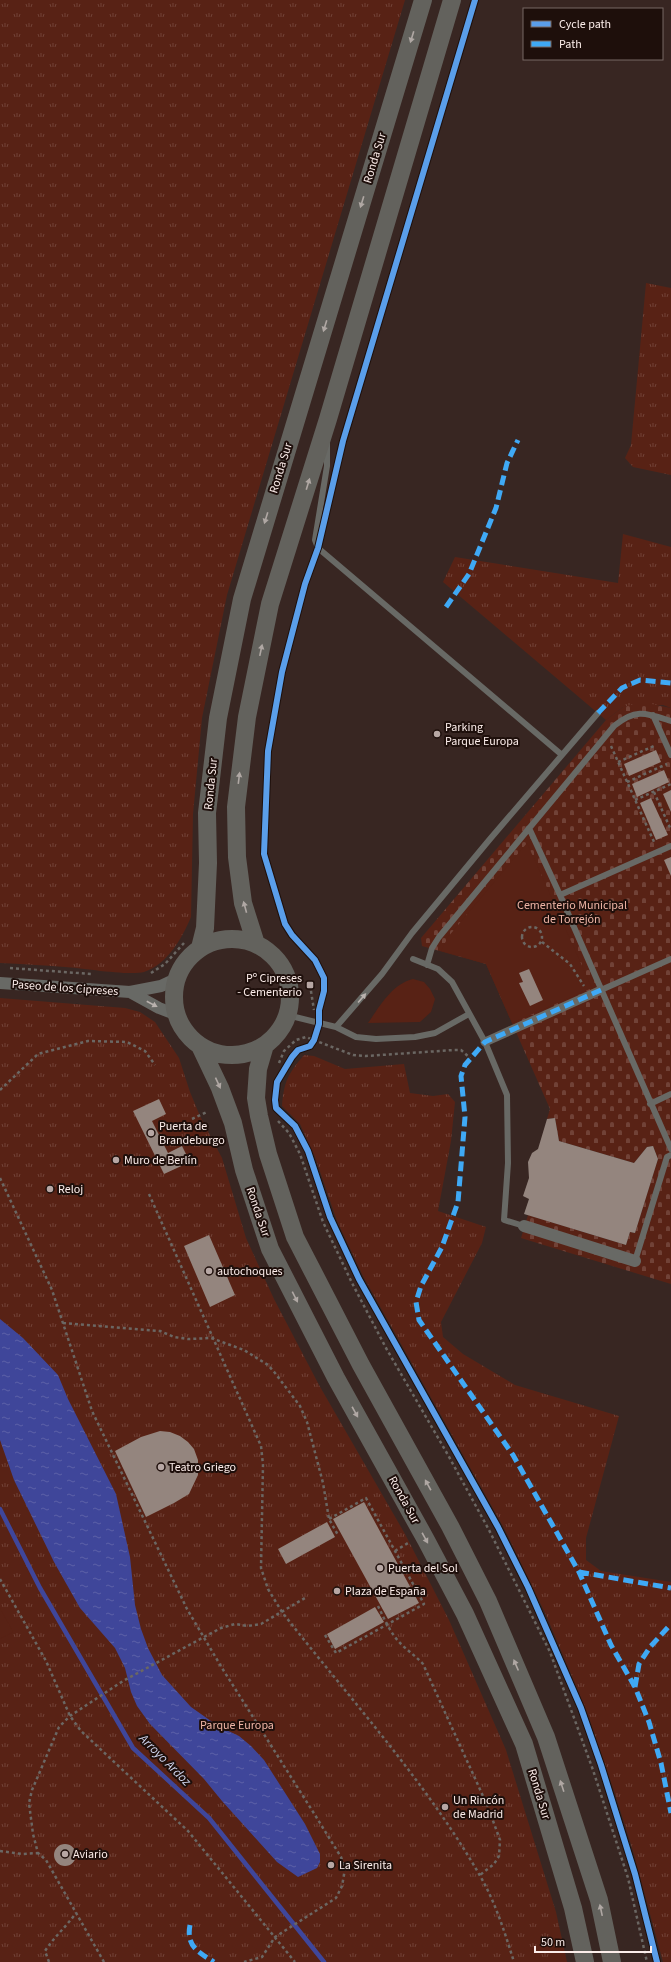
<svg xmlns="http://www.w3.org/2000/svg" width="671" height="1962" font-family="'Source Sans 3',sans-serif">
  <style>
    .grass { fill: url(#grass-tufts) }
    .cemetery { fill: url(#cemetery-stones) }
    .garden { fill: #582215 }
    .water { fill: url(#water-ripples) }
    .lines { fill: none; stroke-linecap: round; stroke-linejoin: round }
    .stream { stroke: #3f469a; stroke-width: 4.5 }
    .building { fill: #94857e }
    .path { stroke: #6b6763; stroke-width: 2.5; stroke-dasharray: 3 3; stroke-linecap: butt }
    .service { stroke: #686965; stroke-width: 6 }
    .pedestrian { stroke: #686965; stroke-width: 9 }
    .minor { stroke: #686965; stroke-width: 12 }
    .secondary { stroke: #63625d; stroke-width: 18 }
    .quiet { stroke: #3fa9f5; stroke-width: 5; stroke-dasharray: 10 5; stroke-linecap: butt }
    .cycleway-casing { stroke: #1e0f0b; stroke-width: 8 }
    .cycleway { stroke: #5a9eea; stroke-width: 6 }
    .oneway { fill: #b0a8a4 }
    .oneway2 { fill: #b9b2ae }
    .poi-dot { fill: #b7a7a4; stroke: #1e0f0b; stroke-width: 1.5 }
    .labels { text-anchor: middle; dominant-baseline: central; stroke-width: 4; stroke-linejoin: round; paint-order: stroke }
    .street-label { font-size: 12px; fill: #fcedea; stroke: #1e0f0b }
    .poi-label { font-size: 12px; fill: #fcedea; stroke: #1e0f0b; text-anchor: start }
    .park-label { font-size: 12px; fill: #efb5a6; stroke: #1e0f0b }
    .water-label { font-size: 13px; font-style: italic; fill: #d1d7f0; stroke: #1e0f0b }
  </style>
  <defs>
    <pattern id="grass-tufts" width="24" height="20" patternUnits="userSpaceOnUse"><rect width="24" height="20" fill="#582215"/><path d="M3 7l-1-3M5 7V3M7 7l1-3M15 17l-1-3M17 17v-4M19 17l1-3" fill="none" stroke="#714237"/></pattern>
    <pattern id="cemetery-stones" width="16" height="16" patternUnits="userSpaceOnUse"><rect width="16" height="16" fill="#582215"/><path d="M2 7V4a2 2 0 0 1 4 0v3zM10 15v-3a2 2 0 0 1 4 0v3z" fill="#714237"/></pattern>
    <pattern id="water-ripples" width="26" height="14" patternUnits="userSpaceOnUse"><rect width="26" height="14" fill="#3f469a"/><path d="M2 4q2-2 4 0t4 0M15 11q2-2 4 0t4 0" fill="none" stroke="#5c61a8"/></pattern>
  </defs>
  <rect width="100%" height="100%" fill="#382622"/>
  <path class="grass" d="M0,0h405l-178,595 -25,123 -9,96 -2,103c-9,21 -23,47 -47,55 -15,4 -62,-4 -79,-5 -22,-2 -44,-3 -65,-4z
    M646,283l25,5v187l-38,-8 -8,-9 6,-13z
    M623,534l48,13v161l-8,-3 -40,2 -17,13 -163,-138 12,-25 163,26z
    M0,998l125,10 15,4 15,10 24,36 11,34 10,24 22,42 24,80 28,61 45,86 86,149 44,86 57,130 50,162 11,50h-567z
    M304,1055l10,1 31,13 59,-5 6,29 23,3 15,-2 7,8 -4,39 -13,70 48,16 -4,16 -41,79 2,15 20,17 52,31 104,31 -33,122v22l15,11 70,11v380h-8l-30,-111 -19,-60 -27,-79 -41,-97 -41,-85 -142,-254 -26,-55 -22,-64 -15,-33 -18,-18c2,-25 6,-32 22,-51z"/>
  <path class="cemetery" d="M642,702l29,6v576l-150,-46 7,-23 98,30 4,-13 5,1 23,-74 -5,-13 -6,1 -13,16 -75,-22 -4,-23 -8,1 3,-10 -64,-145 -64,-18 -1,-8 185,-218 17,-13z"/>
  <path class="garden" d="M527,843l65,145 -80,35 -26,-59 -45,-13 7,-14z
    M413,979l11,3 6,7 5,10 -4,13 -11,10 -52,1c12,-17 24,-39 45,-44z
    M0,1608l13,24 -13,7z"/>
  <path class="water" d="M0,1319l23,19 35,37 10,24 48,95 14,63 5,48 6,24 7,19 14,27 29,32 27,19 21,10 12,10 13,14 41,64 15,30v8l-3,6 -19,9 -21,-15 -55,-61 -18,-22 -54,-55 -13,-18 -6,-14 -6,-24 -10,-20 -35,-40 -26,-46 -40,-82 -14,-40z"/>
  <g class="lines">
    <path class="stream" d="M0,1509l40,79 93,160 76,70 115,144"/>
  </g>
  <path class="building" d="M656,750l5,12 -32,14 -5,-12z
    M664,770l5,12 -32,15 -5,-13z
    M671,790v22l-8,-18z
    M651,798l17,37 -12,5 -16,-37z
    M671,857v19l-7,-16z
    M529,969l14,31 -13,6 -11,-23 4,-1 -4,-9z
    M159,1099l7,15 -14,7 16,32 14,-7 8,16 -26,12 -31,-63z
    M555,1118l4,23 75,22 13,-16 6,-1 5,13 -23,74 -5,-1 -4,13 -102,-31 5,-15 -6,-3 6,-18 -1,-16 4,-9 6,-4 9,-30z
    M209,1235l26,60 -25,12 -26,-61z
    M160,1431l10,1 10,4 8,6 6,7 4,11v15l-9,19 -15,9 -28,14 -31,-66 26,-14z
    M364,1502l55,101 -31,16 -55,-100z
    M327,1522l8,15 -49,27 -8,-15z
    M375,1607l9,15 -49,27 -8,-15z
    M54 1855a11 11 0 1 1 22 0a11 11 0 1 1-22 0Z"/>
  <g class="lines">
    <path class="path" d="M611,746l43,96
      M618,762l38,-17
      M627,782l40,-18
      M654,792l17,38
      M635,800l36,-16
      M522 937a10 10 0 1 1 20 0a10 10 0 1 1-20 0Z
      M542,942l28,22 14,22
      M10,968l81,6
      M151,973l14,-9 19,-21
      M310,985l4,25
      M279,1063l5,-12 12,-11 10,-3 47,18 13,1 88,-6h7l9,8
      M0,1090l38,-36 50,-13 39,1 18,9 10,14
      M192,1119l15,-7
      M278,1121l11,12 11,21 23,68 29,61 34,65 62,107 41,75 61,122 43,118 35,108 19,84
      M0,1178l52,112 40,121 95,198 35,59 93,147 26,42 4,12 -3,17 -6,12 -61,39 -13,20 -18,5
      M149,1194l112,252 2,19 -2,103 7,21 14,23c67,86 142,167 197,262 16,27 26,59 35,88
      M63,1323l97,8 14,6 14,2 23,-1 33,12 24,15 7,8 25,33 7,16 16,61 6,36 9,16
      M395,1551l13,-8
      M0,1579l46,82 24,55 11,15 107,100 107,131
      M378,1606c5,10 10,22 17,31 8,11 19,17 28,27l65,143 12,33 -1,16 -5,8 -14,11
      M325,1635l11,18 88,-49 -58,-106 -37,21
      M0,1851l22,3 16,-1
      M49,1962l-4,-11c9,-14 21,-24 31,-38
      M104,1962l-58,-102 -8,-7 -5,-19 -4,-31 3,-13 27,-63 11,-11 53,-35 81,-44 17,-9 14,-4 13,2 13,-2 44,-26"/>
    <path class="service" d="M327,443v23l-12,74 3,8 244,207
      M653,715l18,40
      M529,828l31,67 111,254
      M560,895l111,-49
      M413,959l25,10 14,13 33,60 22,53 1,68 -4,57 20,6
      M427,965l5,-17 7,-11 175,-211c22,-18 32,-13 57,-5
      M601,990l70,-31
      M287,1015l49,12 20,10 20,2 39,-2 20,-4 34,-19
      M336,1027l46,-53 30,-41 78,-94 108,-126
      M650,1104l21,-10
      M635,1261l32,-104 4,-2"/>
    <path class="pedestrian" d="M485,1042l116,-52"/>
    <path class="minor" d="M0,983l130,9 31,-6 15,-7
      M130,992l29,16 16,6
      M524,1226l111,35"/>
    <path class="secondary" d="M174 997a58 58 0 1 1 116 0a58 58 0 1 1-116 0Z
      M256,944l-13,-41 -6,-46 -1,-50 11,-90 23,-113 58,-185 124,-419
      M200,948l5,-20 3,-65 -1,-50 11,-95 24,-119 181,-599
      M265,1045l-7,24 -2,29 3,18 9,38 27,83 66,128 89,161 38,75 58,136 53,163 13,62
      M201,1048l19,40 13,35 11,47 26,79 66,129 90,162 39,74 59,130 49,164 12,54"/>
    <path class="quiet" d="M446,607l23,-33 27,-66 11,-45 11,-23
      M598,713l24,-25 18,-8 31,3
      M601,990l-116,52 -20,23 -4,11 4,41 -7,85 -16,45 -21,39 -5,16 3,18 94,135 66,117 32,73 24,42 14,35 12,41 10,50
      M579,1572l92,16
      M635,1687l4,-23 11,-17 21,-23
      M190,1925c-4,21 8,27 24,37"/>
    <g class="cycleway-casing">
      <path id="cycleway" d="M475,0l-132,441 -25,107 -13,36 -23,88 -14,79 -4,103 21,70 7,11 23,25 9,18v13l-5,19v14l-5,16 -4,6 -12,4 -6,7 -15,25 -2,18 1,8 19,18 13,25 22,66 29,62 139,248 30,60 53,121 20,57 34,109 22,88"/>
    </g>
    <use href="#cycleway" class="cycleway"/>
  </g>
  <defs><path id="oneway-solid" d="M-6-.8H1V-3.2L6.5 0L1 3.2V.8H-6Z"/></defs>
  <g class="oneway">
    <use href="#oneway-solid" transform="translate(412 37) rotate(107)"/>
    <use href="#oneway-solid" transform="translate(362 202) rotate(107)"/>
    <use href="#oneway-solid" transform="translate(325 326) rotate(107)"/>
    <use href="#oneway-solid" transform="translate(308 484) rotate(-73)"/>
    <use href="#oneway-solid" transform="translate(266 518) rotate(107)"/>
    <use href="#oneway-solid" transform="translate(261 650) rotate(-78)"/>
    <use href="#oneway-solid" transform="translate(239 778) rotate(-83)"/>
    <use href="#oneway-solid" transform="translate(245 907) rotate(-105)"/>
    <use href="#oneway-solid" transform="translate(218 1083) rotate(65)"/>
    <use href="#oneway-solid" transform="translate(295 1297) rotate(63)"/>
    <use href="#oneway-solid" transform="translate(355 1412) rotate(61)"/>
    <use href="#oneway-solid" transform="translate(428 1485) rotate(-119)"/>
    <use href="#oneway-solid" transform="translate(425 1538) rotate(61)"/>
    <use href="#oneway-solid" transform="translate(516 1665) rotate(-113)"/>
    <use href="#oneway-solid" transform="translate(562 1786) rotate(-108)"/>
    <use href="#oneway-solid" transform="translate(601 1910) rotate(-102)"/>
  </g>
  <g class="oneway2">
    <use href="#oneway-solid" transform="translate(362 998) rotate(-49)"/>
    <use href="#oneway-solid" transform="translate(152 1004) rotate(28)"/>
  </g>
  <g class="poi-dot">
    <circle cx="437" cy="734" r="4"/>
    <rect x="306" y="981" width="8" height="8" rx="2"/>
    <circle cx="151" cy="1133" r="4"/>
    <circle cx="116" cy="1160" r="4"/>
    <circle cx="50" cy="1189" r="4"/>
    <circle cx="209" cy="1271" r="4"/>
    <circle cx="161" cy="1467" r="4"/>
    <circle cx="380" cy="1568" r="4"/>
    <circle cx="337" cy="1591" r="4"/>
    <circle cx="445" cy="1807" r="4"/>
    <circle cx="65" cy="1854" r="4"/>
    <circle cx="331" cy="1865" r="4"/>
  </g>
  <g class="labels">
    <g class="street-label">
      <text transform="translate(375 158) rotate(-73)">Ronda Sur</text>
      <text transform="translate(281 468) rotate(-73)">Ronda Sur</text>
      <text transform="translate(211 784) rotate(-84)">Ronda Sur</text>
      <text transform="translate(65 988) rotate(4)">Paseo de los Cipreses</text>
      <text transform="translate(258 1212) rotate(71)">Ronda Sur</text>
      <text transform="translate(404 1500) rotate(61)">Ronda Sur</text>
      <text transform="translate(539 1794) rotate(73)">Ronda Sur</text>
    </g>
    <g class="poi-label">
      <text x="445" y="727">Parking<tspan x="445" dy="14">Parque Europa</tspan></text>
      <text x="302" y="978" text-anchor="end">Pº Cipreses<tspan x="302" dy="14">- Cementerio</tspan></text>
      <text x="159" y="1126">Puerta de<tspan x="159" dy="14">Brandeburgo</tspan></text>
      <text x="124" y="1160">Muro de Berlín</text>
      <text x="58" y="1189">Reloj</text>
      <text x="217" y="1271">autochoques</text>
      <text x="169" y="1467">Teatro Griego</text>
      <text x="388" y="1568">Puerta del Sol</text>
      <text x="345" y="1591">Plaza de España</text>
      <text x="453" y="1800">Un Rincón<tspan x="453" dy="14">de Madrid</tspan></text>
      <text x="73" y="1854">Aviario</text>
      <text x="339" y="1865">La Sirenita</text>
    </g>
    <g class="park-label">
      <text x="572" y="905">Cementerio Municipal<tspan x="572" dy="14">de Torrejón</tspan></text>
      <text x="237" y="1725">Parque Europa</text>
    </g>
    <g class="water-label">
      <text transform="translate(165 1760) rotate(45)">Arroyo Ardoz</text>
    </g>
  </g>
  <rect x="523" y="8" width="140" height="52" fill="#1e0f0b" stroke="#776864"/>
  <rect x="531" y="21" width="20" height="6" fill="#5a9eea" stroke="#776864"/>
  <text x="559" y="28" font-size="12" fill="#fcedea">Cycle path</text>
  <rect x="531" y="41" width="20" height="6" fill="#3fa9f5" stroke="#776864"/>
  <text x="559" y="48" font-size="12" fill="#fcedea">Path</text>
  <path d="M535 1946v6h116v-6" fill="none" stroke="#fcedea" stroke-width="2"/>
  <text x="541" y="1946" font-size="12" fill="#fcedea" stroke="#1e0f0b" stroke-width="3" paint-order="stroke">50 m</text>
</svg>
